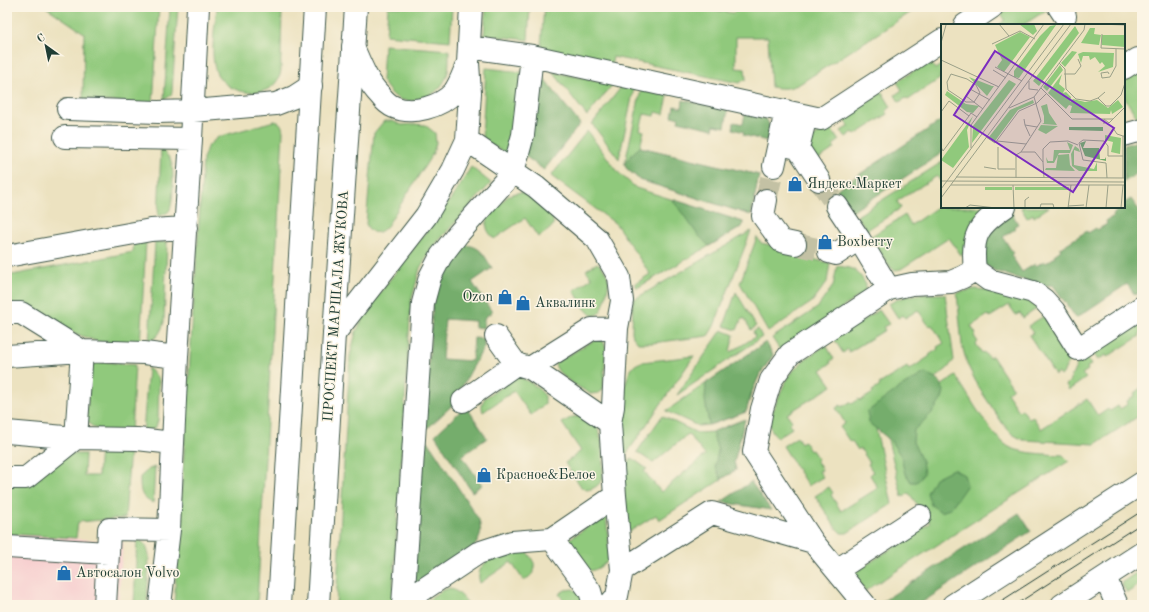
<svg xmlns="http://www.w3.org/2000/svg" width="1149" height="612" font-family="'Old Standard TT',serif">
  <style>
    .built { fill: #f7d0d0 }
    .green { fill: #90c97c; stroke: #588358 }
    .forest { fill: #74ad6c; stroke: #4a7550 }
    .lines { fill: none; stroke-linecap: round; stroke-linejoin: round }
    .minor-tunnel { stroke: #c3c1a4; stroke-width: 22; stroke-dasharray: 22 11; stroke-linecap: butt }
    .minor-casing { stroke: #3e5649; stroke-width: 24 }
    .major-casing { stroke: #3e5649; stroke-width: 24 }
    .minor { stroke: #fff; stroke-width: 22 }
    .major { stroke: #fff; stroke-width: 22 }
    .tram { stroke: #1f3d34; stroke-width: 1 }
    .labels { text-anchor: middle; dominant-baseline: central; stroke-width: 3; stroke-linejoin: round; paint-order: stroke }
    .poi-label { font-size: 14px; fill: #1f3d34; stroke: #fcf5e5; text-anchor: start }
    .street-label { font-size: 14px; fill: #1f3d34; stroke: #fcf5e5 }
    .inset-road { fill: none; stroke: #9aa088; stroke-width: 1 }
    .view { fill: #7b2cbf; fill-opacity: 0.15; stroke: #7b2cbf; stroke-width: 2 }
    .inset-edge { fill: none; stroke: #1f3d34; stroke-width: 2 }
  </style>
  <rect width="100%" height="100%" fill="#fcf5e5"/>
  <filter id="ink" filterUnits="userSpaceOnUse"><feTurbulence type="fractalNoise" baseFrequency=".025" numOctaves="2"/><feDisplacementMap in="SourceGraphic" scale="8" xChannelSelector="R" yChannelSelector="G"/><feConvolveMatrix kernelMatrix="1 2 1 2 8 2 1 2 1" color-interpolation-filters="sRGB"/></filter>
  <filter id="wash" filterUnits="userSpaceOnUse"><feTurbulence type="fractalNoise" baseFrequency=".012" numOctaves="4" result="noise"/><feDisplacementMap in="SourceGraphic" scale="16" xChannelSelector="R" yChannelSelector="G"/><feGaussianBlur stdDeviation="0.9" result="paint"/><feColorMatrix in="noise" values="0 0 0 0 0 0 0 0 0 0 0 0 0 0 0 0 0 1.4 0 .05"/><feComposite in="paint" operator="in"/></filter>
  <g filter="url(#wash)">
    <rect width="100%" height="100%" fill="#ece2c0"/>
    <path class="built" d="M7,534l116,8 -5,63h-111z"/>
    <path class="green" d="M46,7h113l-6,97 -70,-4 1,-67z
      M170,7h8l-6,84 -1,4 -7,5z
      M217,7h65c0,16 -1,33 -1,49 -1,6 1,13 -1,19 -9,26 -51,21 -63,-1 -8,-16 -2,-49 0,-67z
      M388,7h64l-2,34 -64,-6z
      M486,7h44l-2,33 -44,-5z
      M544,7h169v3l21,3 2,-6h183l-118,76c-10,6 -18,6 -30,4l-3,-50h-32v31l9,1 1,10 -7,4 -126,-26 -2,9 -69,-17 -1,-4z
      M1010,7h37l1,2 -25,16h-24l6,-5 -4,-7z
      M384,45l65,5c0,7 0,16 -1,22 -5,19 -22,29 -40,29 -4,-1 -6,0 -9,-2 -8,-4 -12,-12 -17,-18z
      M929,61l6,8 6,-4 1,9 -3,2 2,2 -33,22 -2,-2 -7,4 -4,-7 7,-5 -5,-8z
      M486,68l36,4 -4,48 -10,35 -26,-16z
      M1142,70v52h-2l-16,-25v-16z
      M553,72l60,12 -26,32z
      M622,86l12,2 -15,71 -27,-35z
      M641,90l27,6 -4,18 -8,-2 -1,4 -11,-2 -4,16 4,1 -4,16 119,28 -8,40 -111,-35 -14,-12 -1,-5z
      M882,92l9,15 -5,4 2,3 -33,21 -2,-3 -7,5 -5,-6 8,-5 -6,-9z
      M274,121c7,1 8,4 9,11l-26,473h-83l29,-446 4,-12 11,-10z
      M384,121h8l10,4 13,-1 10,1 10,8 1,10 -3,10 -46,73c-8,9 -16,9 -21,-2l8,-91z
      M829,126l10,15 -6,4 2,3 -18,12 -6,-9 -2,-9 3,-4z
      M587,131l32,42 17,15 107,34 -1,5 -105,61 -2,-4 15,-10 -34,-50 -65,-48z
      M161,149c4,4 8,7 10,12 3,8 3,44 -2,50 -3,3 -7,4 -11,5z
      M942,162v19l-1,1 -4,-6 -40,25 4,7 -34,22 -10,-14z
      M471,167l20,16 -58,64 -13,21 -9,34 -19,303h-56l14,-249 6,-24 11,-22 86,-114z
      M521,192c9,3 36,22 32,33 -3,5 -10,9 -15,12l-13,-19 -31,21c-4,-5 -9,-10 -7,-17 1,-6 15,-21 20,-25 4,-3 9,-4 14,-5z
      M942,204v3h52l-29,45 -4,3 -12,-17 -48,31 -5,1 -5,-2 -21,-31 35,-22 6,10z
      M1022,207h27l-15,10 -1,-3 -6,4 -6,-10z
      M751,231l-37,95 -6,10 -56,7h-14l-5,-6 -1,-5 1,-32z
      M757,237l4,6 33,7 -1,5 37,8 -3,19 -15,20 -44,30 -28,-49z
      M146,242l-6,103 -39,-2 -40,-15 -54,-23v-29l126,-24 1,-9z
      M155,242h12l-3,80c-3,10 -6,15 -15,20z
      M597,263c6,3 11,12 12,19 -2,7 -6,45 -21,30 -6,-6 -10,-15 -14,-22l18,-12 -6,-8z
      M837,266c17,2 21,4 29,19l-1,7 -85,58 -8,-12 45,-30 16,-22z
      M975,289l25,2 24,7 14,10 -15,10 -3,-5 -4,2 -7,-10 -19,12 -2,-2 -17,11 5,8 -2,2 4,6 -2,2 6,9 2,-1 5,6 3,-2 21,32 -6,5 12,18 3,-2 7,10 4,-2 8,12 46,-30 11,17 10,-7 2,2 8,-5 2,3 8,-5 -1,-3 8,-6 -1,-2 8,-6v27l-47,30 -72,-4 -11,-6 -9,-10 -24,-36 -12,-24 -5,-19 -5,-52z
      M736,292l20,34 -5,4 -7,-12 -3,2 -4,10 -13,-4z
      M945,294l9,66 -7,9 -12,9 -43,29 -16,22 16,75 -45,29h-6l-5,-5 -21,-32 14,-9 4,6 -2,2 10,16 37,-23 -8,-13 3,-3 -5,-8 2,-1 -10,-15 -2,2 -6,-9 -2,1 -10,-15 5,-4 -9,-15 5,-3 1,2 8,-5 2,2 7,-5 1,2 13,-8 -1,-2 8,-5 -1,-2 28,-17 2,3 21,-14 -1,-1 9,-6 -1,-2 7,-4 -12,-18 -3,1 -11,-16 -13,8 -2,-3 -5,3 -9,-14c16,-11 37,-10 56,-10z
      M879,310l10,14 -6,3 2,3 -36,22 -1,-3 -5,4 -9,-14z
      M1044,316l26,41 -7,17 -3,2 -2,-3 -3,2 -26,-40 4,-2 -5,-7z
      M1139,318l3,4v10l-3,2 1,2 -33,21 -1,-2 -8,5 -7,-10z
      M758,329l4,8 -85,58 45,-65 12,5 -4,16 1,1 24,-15 -2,-5z
      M598,338l5,3 3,7 -3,42 -4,3 -8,1c-10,-6 -35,-18 -36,-31z
      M766,342l7,13 -14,21 -8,18 -5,18 -37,13 -11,1 -32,-15z
      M826,345l8,14 -4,2 1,2 -10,7 11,16 -45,28 5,7 -3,3 3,4 -15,10 -6,-9 -2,-7 7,-19 9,-20 8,-12 11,-11z
      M1085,354l6,11 -4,2 1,3 -6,4 4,4 -17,12 -3,-5 3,-3 11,-24z
      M694,356l-71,103c-1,-22 -5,-76 11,-93 2,-2 5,-3 8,-4z
      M106,362l29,3 -4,67c-17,0 -34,3 -45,-12l4,-53 6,-4z
      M148,368l6,5 5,7 -1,40 -2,7 -7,4 -6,2z
      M956,376c11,17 37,64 55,72 15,6 35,6 52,7l6,6 -204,130 -10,-13 -1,-5 76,-50 -21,-30 -7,4 -16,-65 10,-17z
      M516,377c12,2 22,10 29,19v8l-14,11 -17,-24 -31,21c-2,-6 -1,-9 2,-14z
      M583,416c3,2 8,4 10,7 13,13 9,39 10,56 -4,6 -9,10 -16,11l-5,-2 -17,-25 16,-12 -19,-28 10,-6z
      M662,416l35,17 15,-1 33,-13 -11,43 2,8 -77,50 -3,-5 -29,18 -4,-62 9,-13 15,11 -3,2 17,21 44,-37 -17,-21 -35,29 -16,-11z
      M797,437l4,6 3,-2 6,10 2,-1 6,9 -2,1 6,10 -3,1 4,6 -15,9 -25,-40z
      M100,447l30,1 -5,70 -47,4 -2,16 -69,-4v-49l64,-31h14l-1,22h14z
      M155,467l-2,36c-13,-5 -13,-13 -13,-26l9,-8z
      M604,516h2l4,41c-5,8 -16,16 -25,13l-18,-27 1,-3z
      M137,539c9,4 10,8 12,17l-2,49h-13z
      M508,552h19c10,14 12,18 -3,29l-13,-19 -31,21c-6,-18 13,-27 28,-31z
      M1142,569v14l-15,10 -6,-10z
      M450,588c9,4 13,9 19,17h-48l22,-15z
      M573,589l5,3 7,13h-18l-8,-11 6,-4z"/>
    <path class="forest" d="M539,72l41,52 -36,46 -19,-14z
      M683,100l45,10 -3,17 -11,-2 -1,4 -35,-8 1,-3 -7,-2 2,-10 8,2z
      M745,114c22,5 28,2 22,27l-24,-6 1,-3 -11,-3 1,-7 9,2z
      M942,120v33l-89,58 -16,-22z
      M1142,140v30l-18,12v-37z
      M640,147l119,28 -8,40 -111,-35 -14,-12 -1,-5 9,-11z
      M672,199l71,23 -1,5 -33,19 -11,-11z
      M1131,199l11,15v77l-7,4 -8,-11 -51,34 -23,-33 -11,1 -47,-15 -11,-7v-27l28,-24 6,11 -4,2 1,3 -12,8 10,16 -2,2 11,17 13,-8 1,2 8,-5 2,2 9,-6 -1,-2 7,-5 -1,-2 27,-17 1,2 8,-5 1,2 10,-6 -1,-3 8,-5 -1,-2 9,-6v-1h2v-4z
      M462,245c19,0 21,9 30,23l-20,14 20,30 -8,6v10l-9,-1v-6l-30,-2 -3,40 30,2 2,-23 10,1v8l-26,47 2,4 -31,29h-5l9,-125c7,-23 14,-38 29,-57z
      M766,342l7,13 -14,21 -8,18 -5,18 -37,13 -4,-25 1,-17z
      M925,373l13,6 6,12 -2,8 -10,14 -18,17 -1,12 9,19 2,12 -7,9h-6l-7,-11 -3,-15 -11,-16 -21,-17 -2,-11 32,-24z
      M466,406l21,32 -25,18 20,29 -10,7 -37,-57z
      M745,419l-11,43 2,8 -15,9 -6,-13 3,-15 -6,-19z
      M423,441h5l51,79c3,13 2,17 -5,27l-61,41z
      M953,469l11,6 3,10 -17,24 -9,3 -10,-7 -4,-12 8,-15z
      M751,482l20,28 -50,-8z
      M1019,513l12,18 -113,74h-41z"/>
  </g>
  <g filter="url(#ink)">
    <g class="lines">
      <path class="minor-tunnel" d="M819,180l18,26
        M766,200l8,-34
        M795,244l34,8"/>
      <g class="minor-casing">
        <path id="minor" d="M1059,7l6,9
          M965,25l27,-18
          M353,47c7,16 14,35 27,48 3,4 9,10 14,12 18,8 47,0 60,-15 6,-8 9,-18 13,-27
          M469,47l63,9 289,63 121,-79
          M1124,68l14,-9
          M68,109l90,3 35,-1 83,-7 18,-7 17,-11
          M1124,135l18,-5
          M65,137l126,2
          M467,140l69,47 61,52 22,38 3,24 -5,27 -4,79 -3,16 5,73 7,74 -5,26 -8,9
          M779,144l19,4 8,-32
          M798,148l21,32
          M774,166l12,-55
          M766,200l-3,16 18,25 14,3
          M837,206l22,33 30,50
          M1005,207c-28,19 -34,29 -30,63l14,10 44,12 11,8 10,11 24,38 64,-42
          M829,252l7,2 23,-15
          M7,256l144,-26 35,-2
          M7,313h14l61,38 -6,87 -50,40h-19
          M334,334l92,-118 27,-46 14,-30 3,-47 -2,-30 3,-56
          M496,336l20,28 14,4 62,-39 25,-1
          M7,356l75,-5 62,2 33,4
          M530,368l80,55
          M463,401l53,-37
          M7,432l69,6 61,1 36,4
          M552,539l38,52 4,14
          M813,542l-59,-90 8,-43 9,-29 19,-26 99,-65 23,-5 39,-2 12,-5 12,-7
          M7,547l101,6 1,-24 60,1
          M622,570l90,-57 101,29 52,63
          M837,570l83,-54
          M1105,577l12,28
          M403,603l75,-50 34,-11 40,-3 63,-43
          M105,605l3,-52
          M160,605l9,-75 8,-173 14,-218 7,-132
          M403,605l20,-302 7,-26 11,-21 17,-22 55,-62 10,-37 9,-79
          M953,605l189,-122
          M1062,605l80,-52"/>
      </g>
      <g class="major-casing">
        <path id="major" d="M279,605l36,-598
          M318,605l16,-271 22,-327"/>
      </g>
      <use href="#minor" class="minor"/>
      <use href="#major" class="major"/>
      <path class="tram" d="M995,605l147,-94
        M1015,605l127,-82"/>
    </g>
  </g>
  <defs>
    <g id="shop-bare" transform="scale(1.2)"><path d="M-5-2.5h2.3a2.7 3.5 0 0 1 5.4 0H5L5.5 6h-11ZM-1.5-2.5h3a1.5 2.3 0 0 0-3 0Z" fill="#1f6fb2" stroke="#fcf5e5" stroke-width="2.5" paint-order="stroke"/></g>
  </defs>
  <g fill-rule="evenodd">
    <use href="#shop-bare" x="795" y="184"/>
    <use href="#shop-bare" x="825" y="242"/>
    <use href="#shop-bare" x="505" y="297"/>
    <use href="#shop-bare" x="523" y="303"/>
    <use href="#shop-bare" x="484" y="475"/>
    <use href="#shop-bare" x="64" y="573"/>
  </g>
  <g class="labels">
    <g class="poi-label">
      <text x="807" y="184">Яндекс.Маркет</text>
      <text x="837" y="242">Boxberry</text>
      <text x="493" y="297" text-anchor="end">Ozon</text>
      <text x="535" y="303">Аквалинк</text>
      <text x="496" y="475">Красное&amp;Белое</text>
      <text x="76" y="573">Автосалон Volvo</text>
    </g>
    <g class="street-label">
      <text transform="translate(336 306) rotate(-86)">ПРОСПЕКТ МАРШАЛА ЖУКОВА</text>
    </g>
  </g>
  <g transform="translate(941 24)">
    <rect width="184" height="184" fill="#ece2c0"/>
    <path d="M78,0h15l3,7 -4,4zM115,1l-37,53 -5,-1v-6l26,-35 10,-10zM134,2l4,7 -40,53 -6,-5zM149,4h5l-1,6 7,1 -2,10 -18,-2zM79,8l10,5 -26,35 -7,-5 5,-7 -7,-15zM161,11h23v12l-23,-2zM131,27l5,1 -12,15 -4,-4zM142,28l31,1 -1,14 -15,5 7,-6 -3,-4 -2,2 -5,-7 -5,3 -1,-4h-6l-2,7 -3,-9zM119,41l3,5 -16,21 -4,-4zM121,50l-3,10 6,5 -2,4 3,-1 5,5 -1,5 3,-3 12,3 12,-2 11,8 10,-8 5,7 -11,7 -1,-4 -1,4 -40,-1 2,-7 -3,-1 -3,4 -18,-16zM28,53l23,9h2l-7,10zM68,56l7,4 -44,59 1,-17zM6,67l19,13 13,2 -6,7 -6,-1 -22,-17zM92,76l1,3 -16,7 -23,31 -6,-4 21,-27zM106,80l2,9 8,12 -15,-1 2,-1v-7l-3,-10zM32,92l-6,14 2,17 -16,21 -12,-8zM100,101l17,1 -12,8 -8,-4zM164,111l16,3 -1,16 -9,-2 2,-10 -8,-2zM126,118l6,3 -3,8h-11l-5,10h-7l-1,-6 2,4h5l1,-11h16zM134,122l4,3 1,3 -6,-2v15l20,4 3,-7v9h-18l-7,-5 -1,-12zM128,130l1,11 5,6 -30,-1 1,-2h10l2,-13zM44,163h27v3h-27zM74,163h54l-1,3h-53z" fill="#90c97c"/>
    <path d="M128,103h34v4l-34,-1zM145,117l-3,7h16l1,11h5l1,-2v4l-21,-5 -5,-13z" fill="#74ad6c"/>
    <path class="inset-road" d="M58,0l10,12M157,0l27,1M161,10l-1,14 24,1M0,19l5,-18M51,20l28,-13 15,8M0,36l58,27M118,39l6,6 1,20 10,10 14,2 8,-3 7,-6M54,43l27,14M52,46l13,8M10,50l16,5 9,6 4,8 -6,9h-8l-18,-12 -1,-8zM123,50h11l6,-8 -3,-7M168,50l-1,-2 -7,1 1,5 8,-1 6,-11v-17M88,57v8l9,1M100,64l31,31h32l5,4 16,-16M29,65l20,11M27,69l-2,3 17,13M157,74l8,8h4l11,-11 4,-12M68,84l25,-11 50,-67 1,-6M0,88l8,-11 20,15 2,-3 6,4M83,95l1,6 12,2M163,100v-5h9M84,101l5,11M172,104l4,6 6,2M45,113l9,6 24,-32 18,-8 10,-10M56,117l29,3M0,123l2,4 26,-35M57,123v22h17M30,124v-23l73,-101M80,128h14l8,10 1,16M102,138v-13l7,-7 18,-1 10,4M43,143l12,2M15,153l169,1M75,154v-23l5,-3 20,-31 -7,-24M166,154l-1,-15 -23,-3 -4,-17 4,-3 21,1 4,5v10h15M182,154v-42h2M0,157l184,1M10,161h174M72,161l1,23M0,165l123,-165M0,174l130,-174M127,182l16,-1M24,184l5,-3 26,3M84,184v-8l4,-3M99,184l1,-4h12l1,4M127,184l3,-23M145,184l3,-23M165,184l2,-23M180,184l2,-23"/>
    <path class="view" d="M54,27l119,77 -41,64 -119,-77z"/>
    <rect width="184" height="184" class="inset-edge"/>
  </g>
  <rect width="1149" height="612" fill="none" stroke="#fcf5e5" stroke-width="24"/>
  <g transform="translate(46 46) rotate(327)" stroke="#fcf5e5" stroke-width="3" paint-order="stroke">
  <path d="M0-3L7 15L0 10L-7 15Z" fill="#1f3d34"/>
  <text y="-6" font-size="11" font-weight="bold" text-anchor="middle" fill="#1f3d34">С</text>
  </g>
</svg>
